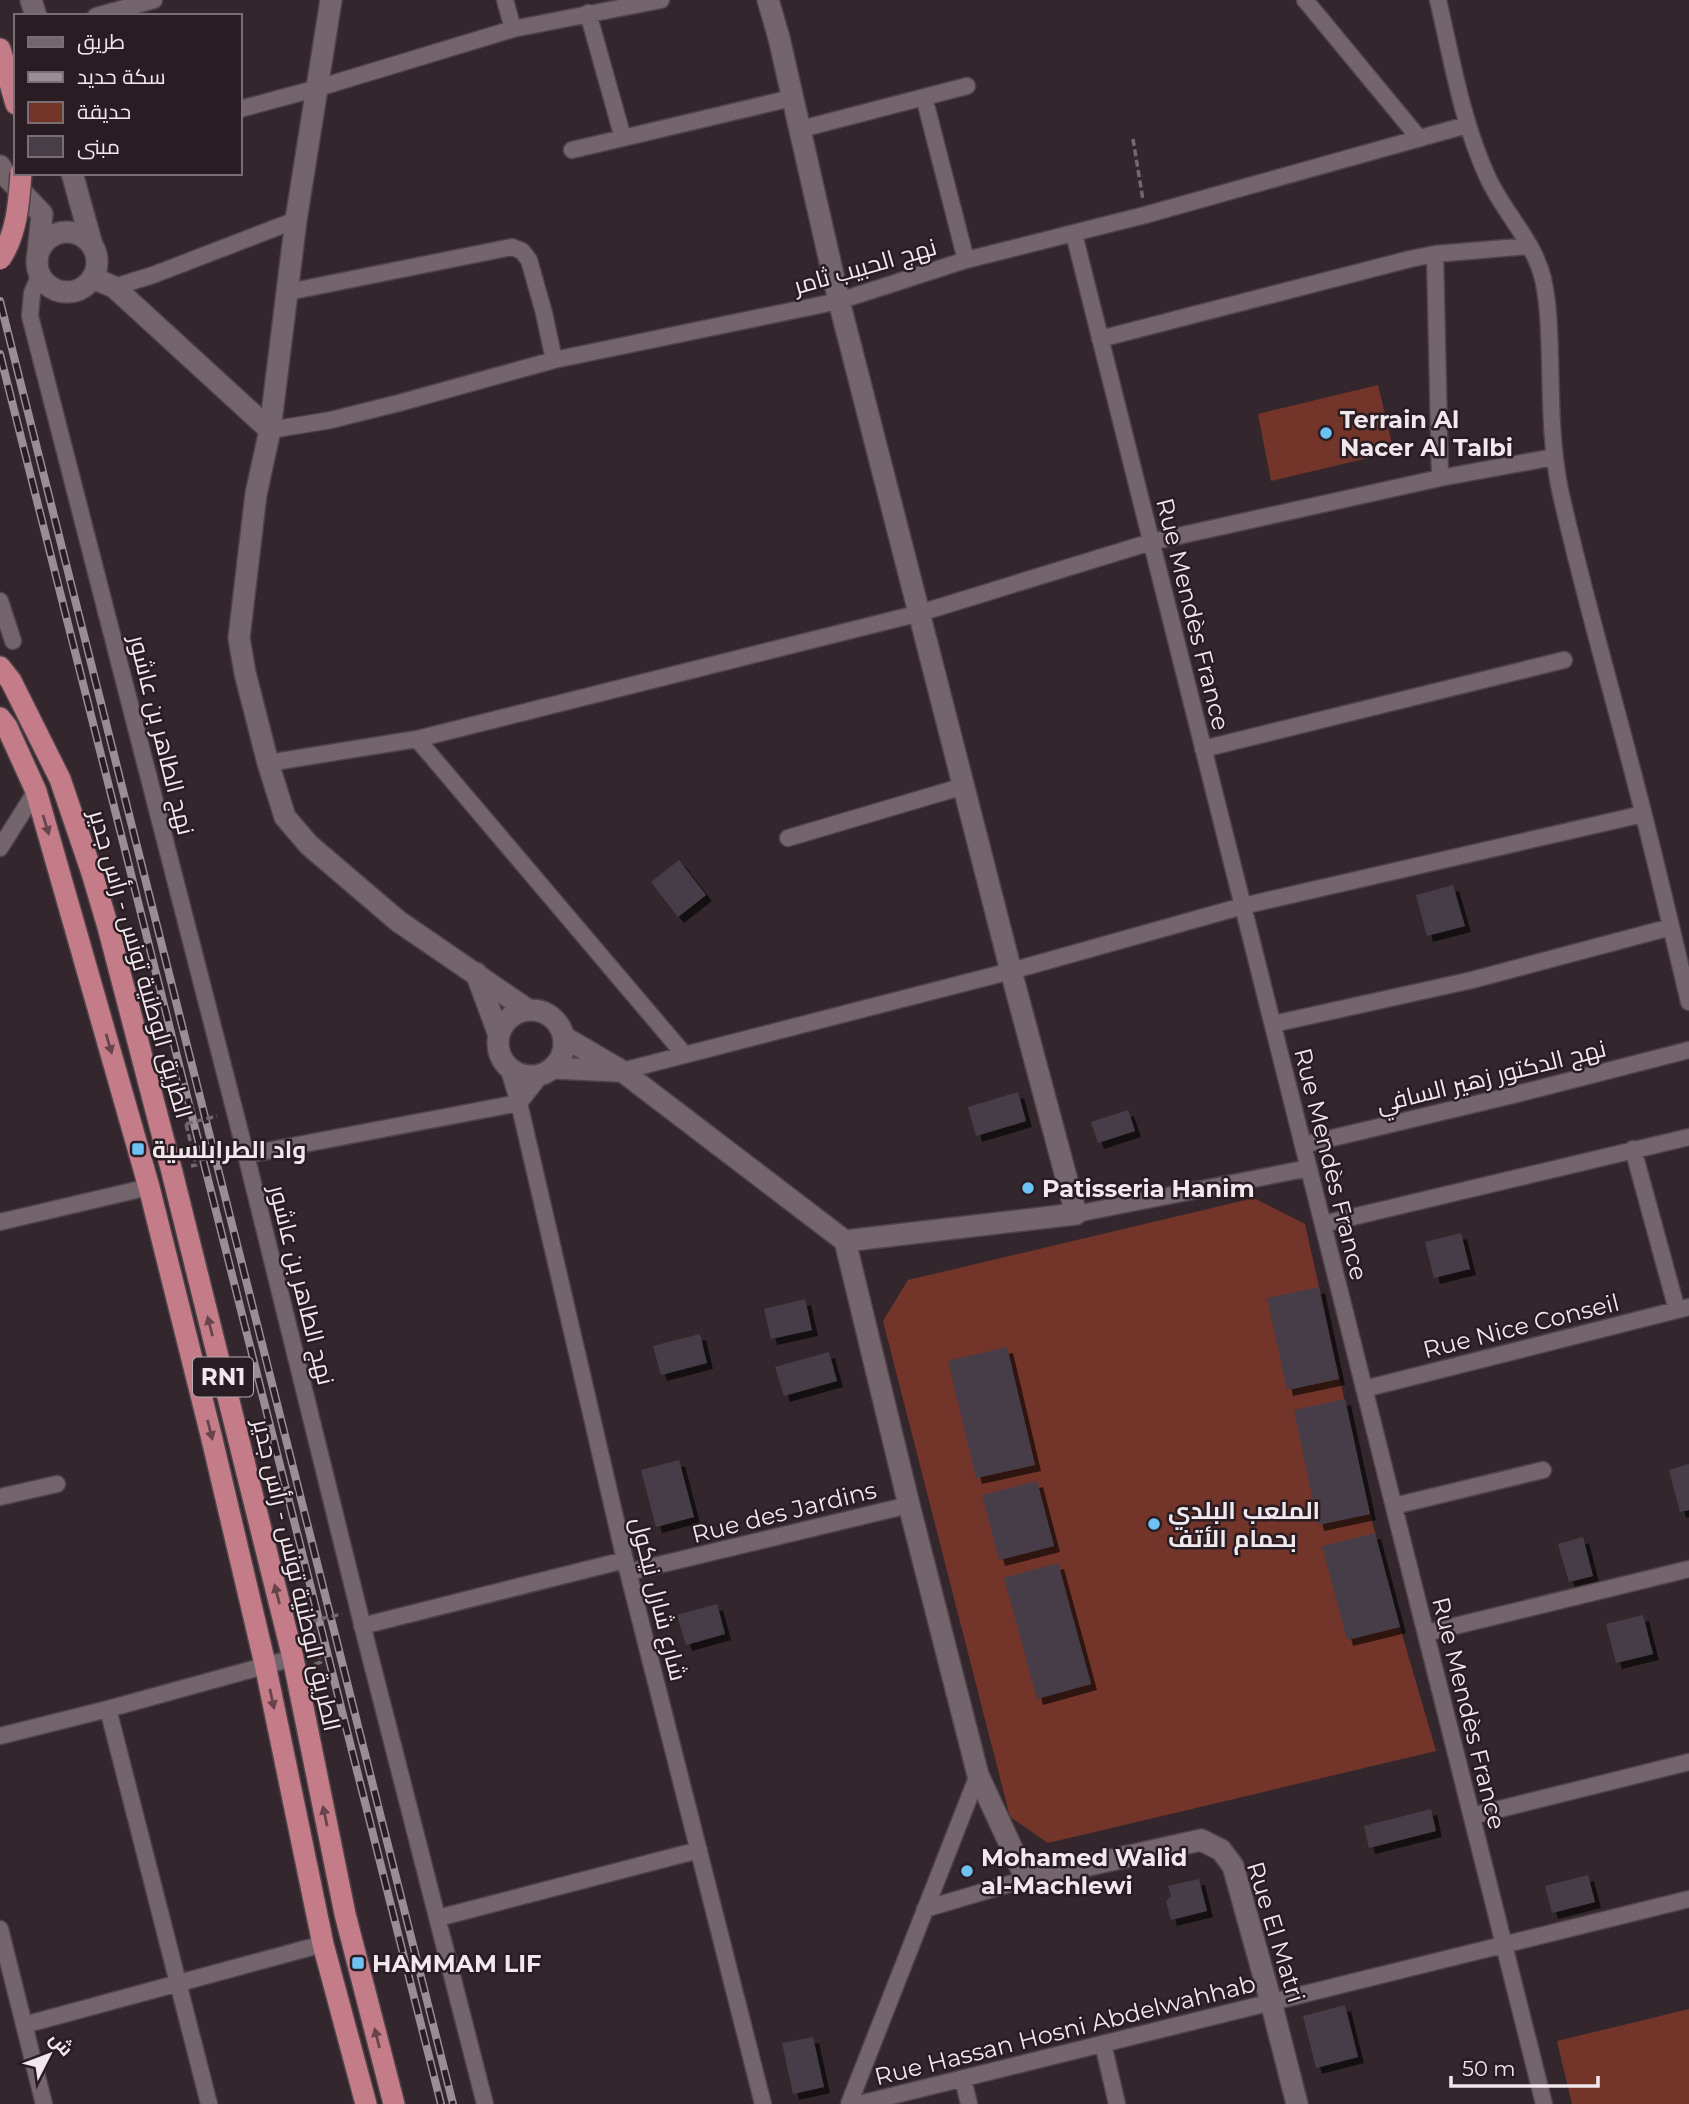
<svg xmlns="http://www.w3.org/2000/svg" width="1689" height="2104" font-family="Montserrat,Cairo,sans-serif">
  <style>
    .green { fill: #733429 }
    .building { fill: #473e48; filter: url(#shadow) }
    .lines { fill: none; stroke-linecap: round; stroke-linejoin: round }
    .minor-casing { stroke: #4e4349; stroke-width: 19 }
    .tertiary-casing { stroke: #4e4349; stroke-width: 24 }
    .trunk-casing { stroke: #4e4349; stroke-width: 24 }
    .path { stroke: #73686d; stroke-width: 3.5; stroke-dasharray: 7 3.5; stroke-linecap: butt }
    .minor { stroke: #74656c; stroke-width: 16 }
    .tertiary { stroke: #74656c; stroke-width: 21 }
    .trunk { stroke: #c47c89; stroke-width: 21 }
    .rail-casing { stroke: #998e94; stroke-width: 8 }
    .rail { stroke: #291d23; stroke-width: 5; stroke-dasharray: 16; stroke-linecap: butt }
    .trunk-bridge-casing { stroke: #4e4349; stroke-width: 24; stroke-linecap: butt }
    .path-bridge { stroke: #73686d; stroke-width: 3.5; stroke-dasharray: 7 3.5; stroke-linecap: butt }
    .trunk-bridge { stroke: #c47c89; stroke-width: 21 }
    .oneway { fill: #67434c }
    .poi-dot { fill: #6dc2f3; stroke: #291d23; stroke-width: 2.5 }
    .labels { text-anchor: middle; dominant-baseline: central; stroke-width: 5; stroke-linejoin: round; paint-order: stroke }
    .shield { fill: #291d23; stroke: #b5abb0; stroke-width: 2 }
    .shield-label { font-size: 23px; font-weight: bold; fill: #f1e8ed }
    .street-label { font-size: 24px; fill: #f1e8ed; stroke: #291d23 }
    .poi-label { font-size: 24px; font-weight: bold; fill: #f1e8ed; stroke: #291d23; text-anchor: start }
  </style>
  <defs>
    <filter id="shadow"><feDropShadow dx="6" dy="6" stdDeviation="0" flood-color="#0009"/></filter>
  </defs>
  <rect width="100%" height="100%" fill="#33272d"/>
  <path class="green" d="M1378,385l16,67 -123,29 -13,-67z
    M1254,1198l51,26 65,290 30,113 36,124 -388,92 -38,-26 -127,-496 25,-41z
    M1689,2009v95h-117l-15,-63z"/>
  <path class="building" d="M679,860l27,35 -28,22 -27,-35z
    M1453,885l12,41 -38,10 -11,-41z
    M1018,1092l8,29 -50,15 -8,-29z
    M1128,1110l7,21 -37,12 -7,-21z
    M1461,1233l9,36 -36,9 -9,-36z
    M1319,1287l20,92 -52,11 -20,-92z
    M805,1299l7,31 -41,9 -7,-30z
    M700,1334l7,29 -46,12 -8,-29z
    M1007,1347l28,118 -59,13 -28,-117z
    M829,1352l8,29 -53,15 -9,-29z
    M1345,1399l25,115 -52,11 -24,-115z
    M679,1460l15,57 -38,10 -15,-57z
    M1689,1464v46l-9,2 -11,-42z
    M1037,1481l17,65 -55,14 -17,-65z
    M1375,1533l25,94 -53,13 -25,-94z
    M1583,1537l10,39 -24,6 -11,-38z
    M1058,1563l33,121 -54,15 -33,-121z
    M717,1604l8,30 -39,11 -9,-30z
    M1643,1615l10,39 -37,9 -10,-39z
    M1431,1809l5,22 -67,17 -5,-22z
    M1588,1875l7,27 -43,11 -7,-27z
    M1199,1879l8,32 -36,9 -5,-19 5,-5 -3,-10z
    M1345,2005l13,52 -42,11 -13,-52z
    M813,2037l11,50 -31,7 -11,-51z"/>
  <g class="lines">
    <g class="minor-casing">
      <path id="minor" d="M505,0l8,29
        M1305,0l114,138
        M1438,0c14,60 24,122 50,178 16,35 46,63 55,101 6,26 6,53 7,79 1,44 1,88 10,132 24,108 56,214 83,322 16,63 31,127 46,190
        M588,13l35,125
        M96,16l58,-16
        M924,97l42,163
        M240,109l78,-21 195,-59 148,-29
        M801,129l166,-43
        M572,150l220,-52
        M1074,234l470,1870
        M1435,254l5,224
        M43,280l-5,-1 -6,14 -2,23 216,839 123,497 116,452
        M114,287l39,-12 143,-55
        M288,292l224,-45 10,4 7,9 15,53 10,47
        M1100,339l310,-80 25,-5 95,-8
        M270,430l61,-10 68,-17 155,-43 285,-59 127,-41 179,-45 322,-90
        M0,601l13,40
        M417,739l267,315
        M1203,749l361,-89
        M268,763l149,-24 503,-126 231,-71 289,-64 114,-21
        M788,838l176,-52
        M0,848l36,-57
        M1273,1024l199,-44 199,-53
        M508,1067l11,36 106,457 138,544
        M622,1071l389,-100 232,-65 400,-92
        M519,1103l22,-28
        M1303,1145l210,-50 176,-45
        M1633,1149l44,161
        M246,1155l273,-52
        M1076,1214l233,-46
        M0,1222l149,-35
        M1323,1224l366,-87
        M1364,1389l325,-82
        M0,1497l57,-13
        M1394,1506l149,-36
        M629,1572l280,-67
        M362,1626l263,-66
        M1426,1633l263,-64
        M108,1709l101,395
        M0,1736l108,-27 185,-51
        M1472,1816l217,-54
        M925,1909l101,-30
        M438,1918l261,-68
        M0,1929l44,175
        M24,2025l299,-81
        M1103,2044l14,60
        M963,2079l6,25
        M849,2104l129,-329
        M859,2104l830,-205"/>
    </g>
    <g class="tertiary-casing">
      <path id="tertiary" d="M31,0l5,16
        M331,0l-35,220 -26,210 -14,64 -17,144 6,35 23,90 17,54 24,28 89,76 130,89
        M768,0l11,38 60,263 172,670 65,243 -231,27
        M0,166l6,10 36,38 -4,39
        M72,173l20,72
        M37 262a30 30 0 1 1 60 0a30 30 0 1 1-60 0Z
        M93,278l21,9 156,143
        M476,973l23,62
        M498 1043a33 33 0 1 1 66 0a33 33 0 1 1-66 0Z
        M564,1037l58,34 223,170 64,264 69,270 48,104 175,-39 20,10 12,16 38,136 26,102
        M553,1068l64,3"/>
    </g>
    <g class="trunk-casing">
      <path id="trunk" d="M0,49l16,55
        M0,667l11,14 49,98 32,94 16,54 64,245 121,486 52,256 49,190
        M0,718l7,9 29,64 113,396 62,248 54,229 58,280 43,160"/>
    </g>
    <path class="path" d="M1133,139l10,61
      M186,1124l10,41 -5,1
      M311,1621l10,41 -8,3"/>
    <use href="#minor" class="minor"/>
    <use href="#tertiary" class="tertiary"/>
    <use href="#trunk" class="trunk"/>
    <g class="rail-casing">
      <path id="rail" d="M0,301l453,1803
        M0,354l441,1750"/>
    </g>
    <use href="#rail" class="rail"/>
    <g class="trunk-bridge-casing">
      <path id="trunk-bridge" d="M0,259c17,-25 19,-57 21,-86"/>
    </g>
    <path class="path-bridge" d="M186,1124l31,-8
      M311,1621l31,-7"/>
    <use href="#trunk-bridge" class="trunk-bridge"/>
  </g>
  <defs><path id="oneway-solid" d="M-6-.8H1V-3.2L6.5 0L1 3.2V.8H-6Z" transform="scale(1.75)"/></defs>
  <g class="oneway">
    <use href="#oneway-solid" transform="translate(46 825) rotate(73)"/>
    <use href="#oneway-solid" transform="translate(109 1044) rotate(74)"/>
    <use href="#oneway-solid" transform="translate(210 1326) rotate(-104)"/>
    <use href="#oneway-solid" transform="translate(210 1430) rotate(76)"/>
    <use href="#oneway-solid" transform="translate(277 1594) rotate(-104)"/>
    <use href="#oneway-solid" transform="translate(272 1699) rotate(78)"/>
    <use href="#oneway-solid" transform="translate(325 1816) rotate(-102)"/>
    <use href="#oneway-solid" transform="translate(377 2038) rotate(-104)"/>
  </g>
  <g class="poi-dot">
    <circle cx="1326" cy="433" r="7"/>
    <rect x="131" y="1142" width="14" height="14" rx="3.5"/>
    <circle cx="1028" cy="1188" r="7"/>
    <circle cx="1154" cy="1524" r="7"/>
    <circle cx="967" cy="1871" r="7"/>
    <rect x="351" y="1956" width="14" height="14" rx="3.5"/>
  </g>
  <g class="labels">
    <rect class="shield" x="193" y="1357.5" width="60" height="39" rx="5"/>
    <g class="shield-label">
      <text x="223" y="1377">RN1</text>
    </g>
    <g class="street-label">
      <text transform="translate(865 266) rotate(-16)">نهج الحبيب ثامر</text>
      <text transform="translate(1193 614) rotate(76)">Rue Mendès France</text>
      <text transform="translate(162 735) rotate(76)">نهج الطاهر بن عاشور</text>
      <text transform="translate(141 964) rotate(74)">الطريق الوطنية تونس - رأس جدير</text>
      <text transform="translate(1491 1076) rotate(-14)">نهج الدكتور زهير السافي</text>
      <text transform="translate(1331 1164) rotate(76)">Rue Mendès France</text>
      <text transform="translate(302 1285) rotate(76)">نهج الطاهر بن عاشور</text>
      <text transform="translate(1521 1326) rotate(-14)">Rue Nice Conseil</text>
      <text transform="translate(784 1512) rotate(-14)">Rue des Jardins</text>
      <text transform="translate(297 1575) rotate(77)">الطريق الوطنية تونس - رأس جدير</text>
      <text transform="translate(659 1599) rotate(76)">شارع شارل نيكول</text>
      <text transform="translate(1469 1713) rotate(76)">Rue Mendès France</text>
      <text transform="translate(1276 1932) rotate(73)">Rue El Matri</text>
      <text transform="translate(1065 2030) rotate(-14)">Rue Hassan Hosni Abdelwahhab</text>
    </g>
    <g class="poi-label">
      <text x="1340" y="419">Terrain Al<tspan x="1340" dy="28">Nacer Al Talbi</tspan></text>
      <text x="152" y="1149">واد الطرابلسية</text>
      <text x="1042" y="1188">Patisseria Hanim</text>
      <text x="1168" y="1510">الملعب البلدي<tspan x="1168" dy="28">بحمام الأتف</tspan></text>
      <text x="981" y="1857">Mohamed Walid<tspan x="981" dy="28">al-Machlewi</tspan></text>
      <text x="372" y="1963">HAMMAM LIF</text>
    </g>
  </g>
  <rect x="14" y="14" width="228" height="161" fill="#291d23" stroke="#796e74" stroke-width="2"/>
  <rect x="28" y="37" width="35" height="10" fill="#74656c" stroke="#796e74" stroke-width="2"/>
  <text x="77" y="49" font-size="21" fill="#f1e8ed">طريق</text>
  <rect x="28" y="72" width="35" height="10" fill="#998e94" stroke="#796e74" stroke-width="2"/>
  <text x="77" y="84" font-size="21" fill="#f1e8ed">سكة حديد</text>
  <rect x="28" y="102" width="35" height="21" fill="#733429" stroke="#796e74" stroke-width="2"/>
  <text x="77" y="119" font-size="21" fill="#f1e8ed">حديقة</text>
  <rect x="28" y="136" width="35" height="21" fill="#473e48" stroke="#796e74" stroke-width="2"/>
  <text x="77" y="154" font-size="21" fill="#f1e8ed">مبنى</text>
  <g transform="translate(49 2055) rotate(48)" stroke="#291d23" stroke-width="5" paint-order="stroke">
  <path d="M0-5L12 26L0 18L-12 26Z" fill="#f1e8ed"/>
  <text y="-10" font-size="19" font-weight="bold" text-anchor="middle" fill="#f1e8ed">ش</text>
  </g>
  <path d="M1451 2076v10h147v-10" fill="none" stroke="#f1e8ed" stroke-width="3.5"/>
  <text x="1462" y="2076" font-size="21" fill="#f1e8ed" stroke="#291d23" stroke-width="5" paint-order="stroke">50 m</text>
</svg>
